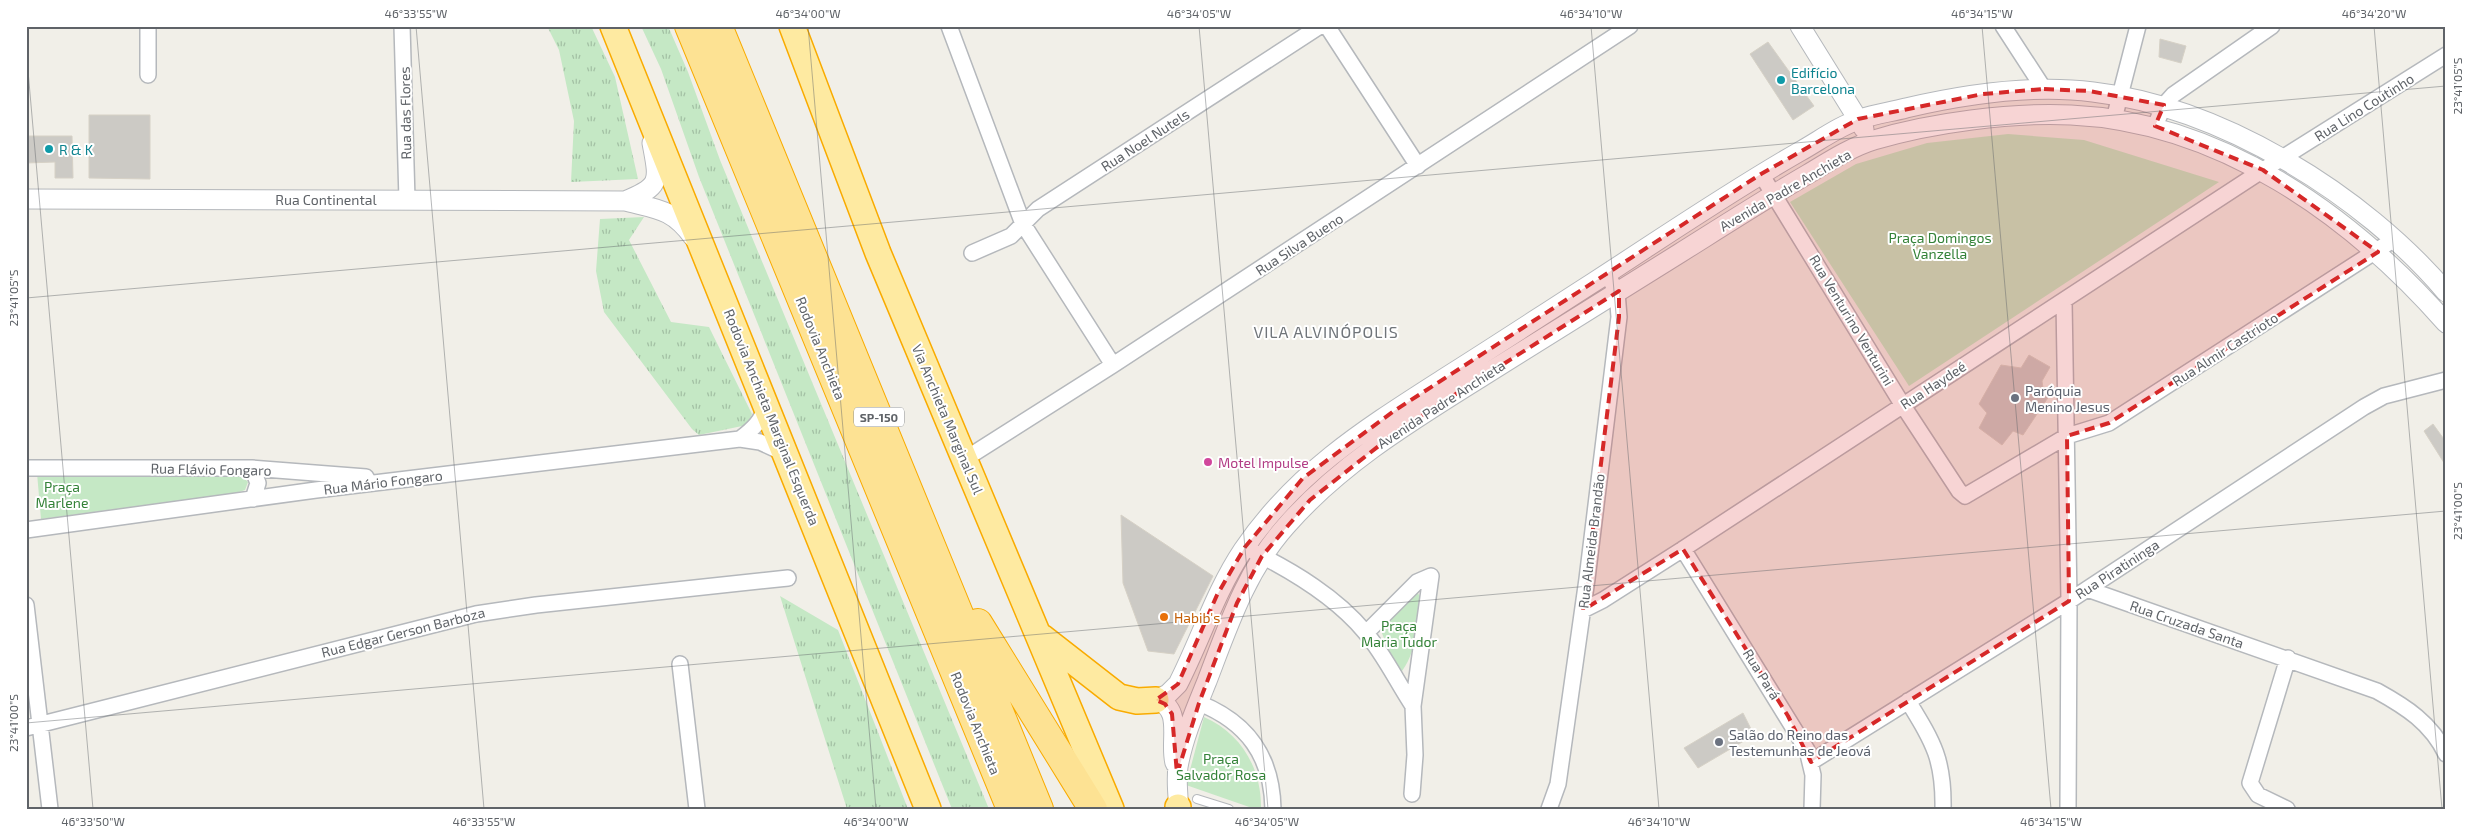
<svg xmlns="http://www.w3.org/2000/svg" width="2472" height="835" font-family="'Exo 2',sans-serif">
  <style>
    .grass { fill: url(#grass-tufts) }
    .green { fill: #c5e8c5 }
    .building { fill: #cccac5; stroke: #d6d1c6 }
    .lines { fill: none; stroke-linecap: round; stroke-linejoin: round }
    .service-casing { stroke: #b5b8bc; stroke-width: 10 }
    .minor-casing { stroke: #b5b8bc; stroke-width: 18 }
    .tertiary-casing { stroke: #b5b8bc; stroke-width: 21 }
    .trunk-casing { stroke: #f9ab00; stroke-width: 28 }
    .motorway-casing { stroke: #f9ab00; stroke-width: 30 }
    .service { stroke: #fff; stroke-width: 8 }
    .minor { stroke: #fff; stroke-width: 15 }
    .tertiary { stroke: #fff; stroke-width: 19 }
    .trunk { stroke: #feeaa1; stroke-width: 25 }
    .motorway { stroke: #fde293; stroke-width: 28 }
    .marked { fill: #d62828; fill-opacity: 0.2; stroke: #d62828; stroke-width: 4; stroke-dasharray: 10 6; stroke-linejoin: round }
    .ticks { fill: none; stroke: #5f6368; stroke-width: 1; stroke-opacity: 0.45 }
    .culture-dot { fill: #0f9aa8; stroke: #fff; stroke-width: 2 }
    .worship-dot { fill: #6b7280; stroke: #fff; stroke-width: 2 }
    .hotel-dot { fill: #d1479c; stroke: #fff; stroke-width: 2 }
    .food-dot { fill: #e8710a; stroke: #fff; stroke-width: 2 }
    .labels { text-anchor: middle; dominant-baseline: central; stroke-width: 4; stroke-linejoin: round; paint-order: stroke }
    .shield { fill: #fff; stroke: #8f9295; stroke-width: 1 }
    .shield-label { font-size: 12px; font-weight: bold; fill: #5f6368 }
    .culture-label { font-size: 14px; fill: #0d838f; stroke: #fff; text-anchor: start }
    .street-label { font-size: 14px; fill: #5f6368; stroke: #fff }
    .park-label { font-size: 14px; fill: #348238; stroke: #fff }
    .worship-label { font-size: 14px; fill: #5b616d; stroke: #fff; text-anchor: start }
    .hotel-label { font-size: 14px; fill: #b23c85; stroke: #fff; text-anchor: start }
    .food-label { font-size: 14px; fill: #c56008; stroke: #fff; text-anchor: start }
    .quarter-label { font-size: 16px; letter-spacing: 1px; fill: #70757a; stroke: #fff }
    .neatline { fill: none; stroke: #5f6368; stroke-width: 2 }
    .ticks-label { font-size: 12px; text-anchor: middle; fill: #5f6368 }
  </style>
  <defs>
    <pattern id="grass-tufts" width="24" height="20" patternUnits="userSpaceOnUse" patternTransform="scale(1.25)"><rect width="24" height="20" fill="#c5e8c5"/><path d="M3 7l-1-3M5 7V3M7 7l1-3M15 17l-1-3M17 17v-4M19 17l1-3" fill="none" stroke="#a3c0a4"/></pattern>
  </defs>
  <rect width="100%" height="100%" fill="#f1efe8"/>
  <path class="grass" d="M547,26h44l24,51 23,102 -67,3 3,-61 -15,-71z
    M641,26h27l20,46 32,88 269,649h-37l-253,-632 -38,-108z
    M644,217l-15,23 42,82 38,5 43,87 -5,11 -48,10 -7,-6 -88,-117 -8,-41 4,-52z
    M780,596l58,34 70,179h-61z"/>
  <path class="green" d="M2008,134l76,6 135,42 -310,204 -119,-184 66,-38 71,-21z
    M37,473l198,2 9,3 4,4 -3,8 -9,3 -195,26z
    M1417,591l3,6c-3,28 -2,55 -21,78l-20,-49z
    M1204,717c37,16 58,52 57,92h-6l-69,-24z"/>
  <path class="building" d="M2160,39l26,7 -5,17 -22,-6z
    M1768,42l46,64 -21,14 -43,-66z
    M89,115h61v64l-61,-1z
    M26,136h46l1,42h-18v-16l-29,1z
    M2029,355l21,12 -8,14 1,7 8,5 -28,42 -10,-4 -11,14 -23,-17 8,-15 -8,-9 22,-39 20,3z
    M2433,424l13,18v24l-22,-35z
    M1121,515l92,61 -39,78 -26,-3 -25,-68z
    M1743,713l11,22 -56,33 -14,-20z"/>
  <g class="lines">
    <g class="service-casing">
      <path id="service" d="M1197,799l32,10"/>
    </g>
    <g class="minor-casing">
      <path id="minor" d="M402,26l5,174
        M949,26l74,198 90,141
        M1327,26l91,140
        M2003,26l41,63
        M148,75v-49
        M2114,119l24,-93
        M2155,126l9,-21 9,-10 99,-69
        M1761,174l141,230 57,87 6,5 102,-60 42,-13 284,-183
        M972,253l39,-17 27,-27 282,-183
        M2064,301l5,300 -1,208
        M740,439c13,-10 22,-18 26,-34
        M965,459l148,-94 517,-339
        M26,468h226l114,9
        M252,468l6,15 -5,16
        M26,530l290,-40 424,-51 20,3 26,12
        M1683,549l124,201 6,25 -1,34
        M1254,552c40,20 82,45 111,80 19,22 32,50 48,74
        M2087,589l290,102c29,16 54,32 69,63
        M26,605l24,204
        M1583,610l20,-10 80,-51 580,-379 183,-115
        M1366,633l51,-51 14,-6 -18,130 2,49 -3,39
        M680,664l17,145
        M1908,701c25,41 36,58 35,108
        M1199,703c48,19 73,53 74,106
        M26,728l450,-114 60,-9 252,-27
        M1811,762l258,-161 295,-194 20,-11 62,-16
        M1549,809l9,-25 29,-205 32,-262 -2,-25 -10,-18
        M2287,809l-29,-14 -8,-12 38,-125"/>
    </g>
    <g class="tertiary-casing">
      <path id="tertiary" d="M1800,26l64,103
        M26,199l599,2c32,8 48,8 68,36
        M625,201c37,-15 34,-20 27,-58
        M1156,700l12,-6 10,-10c23,-45 37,-92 65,-134 53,-78 122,-121 200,-171 51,-32 101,-65 151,-97 68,-44 135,-90 205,-130 20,-11 41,-27 62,-33 14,-5 30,-7 45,-11 60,-14 125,-24 187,-16 128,15 270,102 353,200
        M1156,700c28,8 13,42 19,63
        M1179,809c-1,-13 -3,-28 -1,-42 5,-29 18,-59 29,-86 21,-55 39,-110 79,-155 55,-63 127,-106 197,-150 66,-41 132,-82 197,-123 43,-27 85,-54 128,-79 20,-12 43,-27 66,-34 56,-17 138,-28 197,-25 149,7 279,99 375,208"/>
    </g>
    <g class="trunk-casing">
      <path id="trunk" d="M613,26l315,783
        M792,26l86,227 233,556
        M1042,637l77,60 18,4 19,-1
        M1178,807v2"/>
    </g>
    <g class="motorway-casing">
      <path id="motorway" d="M689,26l322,783
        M718,26l321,783
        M978,623l115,186"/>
    </g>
    <use href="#service" class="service"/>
    <use href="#minor" class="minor"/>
    <use href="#tertiary" class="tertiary"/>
    <use href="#trunk" class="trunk"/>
    <use href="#motorway" class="motorway"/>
  </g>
  <path class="marked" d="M2044,89l45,2 75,14 -9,21 108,44 115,82 -269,171 -42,13 2,165 -258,161 -23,-46 -105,-167 -100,61 36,-293v-26l-220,139 -89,70 -48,56 -25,47 -38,100 -22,71 -5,-60 -7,-10 -9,-4 22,-16 39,-89 28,-48 58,-69 91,-67 367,-237 97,-55 125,-25z"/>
  <path class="ticks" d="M416,26l68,783M808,26l68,783M1199,26l69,783M1591,26l68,783M1982,26l69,783M2374,26l68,783M26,48l67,761M26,298l2420,-212M26,723l2420,-212"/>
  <g class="culture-dot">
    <circle cx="1781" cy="80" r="5"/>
    <circle cx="49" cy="149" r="5"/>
  </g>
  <g class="worship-dot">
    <circle cx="2015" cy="398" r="5"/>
    <circle cx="1719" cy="742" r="5"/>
  </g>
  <circle class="hotel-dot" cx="1208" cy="462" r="5"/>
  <circle class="food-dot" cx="1164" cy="617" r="5"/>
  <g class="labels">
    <rect class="shield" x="854" y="407.5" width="50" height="19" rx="4"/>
    <g class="shield-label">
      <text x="879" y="417">SP-150</text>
    </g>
    <g class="culture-label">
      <text x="1791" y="72">Edifício<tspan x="1791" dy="16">Barcelona</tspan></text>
      <text x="59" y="149">R &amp; K</text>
    </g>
    <g class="street-label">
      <text transform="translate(2364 107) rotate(-32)">Rua Lino Coutinho</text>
      <text transform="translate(405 113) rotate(-91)">Rua das Flores</text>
      <text transform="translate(1145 140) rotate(-33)">Rua Noel Nutels</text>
      <text transform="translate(1785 190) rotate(-30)">Avenida Padre Anchieta</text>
      <text x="326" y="199">Rua Continental</text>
      <text transform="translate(1299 244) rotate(-33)">Rua Silva Bueno</text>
      <text transform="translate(1852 320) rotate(59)">Rua Venturino Venturini</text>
      <text transform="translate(821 348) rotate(68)">Rodovia Anchieta</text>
      <text transform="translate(2225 349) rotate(-33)">Rua Almir Castrioto</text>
      <text transform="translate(1933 385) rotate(-33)">Rua Haydeé</text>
      <text transform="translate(1441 404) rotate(-33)">Avenida Padre Anchieta</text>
      <text transform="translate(772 417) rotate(68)">Rodovia Anchieta Marginal Esquerda</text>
      <text transform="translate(948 419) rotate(67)">Via Anchieta Marginal Sul</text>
      <text transform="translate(211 469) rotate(1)">Rua Flávio Fongaro</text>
      <text transform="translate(383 482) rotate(-7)">Rua Mário Fongaro</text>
      <text transform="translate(1591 541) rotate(-83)">Rua Almeida Brandão</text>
      <text transform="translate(2117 569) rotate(-33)">Rua Piratininga</text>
      <text transform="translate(2187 624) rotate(19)">Rua Cruzada Santa</text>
      <text transform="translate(403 632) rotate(-14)">Rua Edgar Gerson Barboza</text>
      <text transform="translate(1762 674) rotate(58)">Rua Pará</text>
      <text transform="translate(976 723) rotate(68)">Rodovia Anchieta</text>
    </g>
    <g class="park-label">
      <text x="1940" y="237">Praça Domingos<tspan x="1940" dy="16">Vanzella</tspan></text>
      <text x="62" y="486">Praça<tspan x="62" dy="16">Marlene</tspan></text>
      <text x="1399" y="625">Praça<tspan x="1399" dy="16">Maria Tudor</tspan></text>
      <text x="1221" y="758">Praça<tspan x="1221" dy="16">Salvador Rosa</tspan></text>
    </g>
    <g class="worship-label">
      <text x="2025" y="390">Paróquia<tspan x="2025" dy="16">Menino Jesus</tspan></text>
      <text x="1729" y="734">Salão do Reino das<tspan x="1729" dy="16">Testemunhas de Jeová</tspan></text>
    </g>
    <g class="hotel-label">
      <text x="1218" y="462">Motel Impulse</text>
    </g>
    <g class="food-label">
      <text x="1174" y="617">Habib's</text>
    </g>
    <g class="quarter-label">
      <text x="1326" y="331">VILA ALVINÓPOLIS</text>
    </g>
  </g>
  <rect width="2472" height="835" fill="none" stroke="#ffffff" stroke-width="55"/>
  <rect x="28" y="28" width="2416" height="780" class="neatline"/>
  <g class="ticks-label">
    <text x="416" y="18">46°33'55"W</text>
    <text x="808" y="18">46°34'00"W</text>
    <text x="1199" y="18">46°34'05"W</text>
    <text x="1591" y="18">46°34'10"W</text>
    <text x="1982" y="18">46°34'15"W</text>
    <text x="2374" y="18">46°34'20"W</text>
    <text transform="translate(2458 86) rotate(-90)" y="4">23°41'05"S</text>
    <text transform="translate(14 298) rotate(-90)" y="4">23°41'05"S</text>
    <text transform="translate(2458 511) rotate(-90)" y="4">23°41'00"S</text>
    <text transform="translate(14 723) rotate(-90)" y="4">23°41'00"S</text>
    <text x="93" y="826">46°33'50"W</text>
    <text x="484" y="826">46°33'55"W</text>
    <text x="876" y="826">46°34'00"W</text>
    <text x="1267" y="826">46°34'05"W</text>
    <text x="1659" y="826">46°34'10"W</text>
    <text x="2051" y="826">46°34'15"W</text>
  </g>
</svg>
